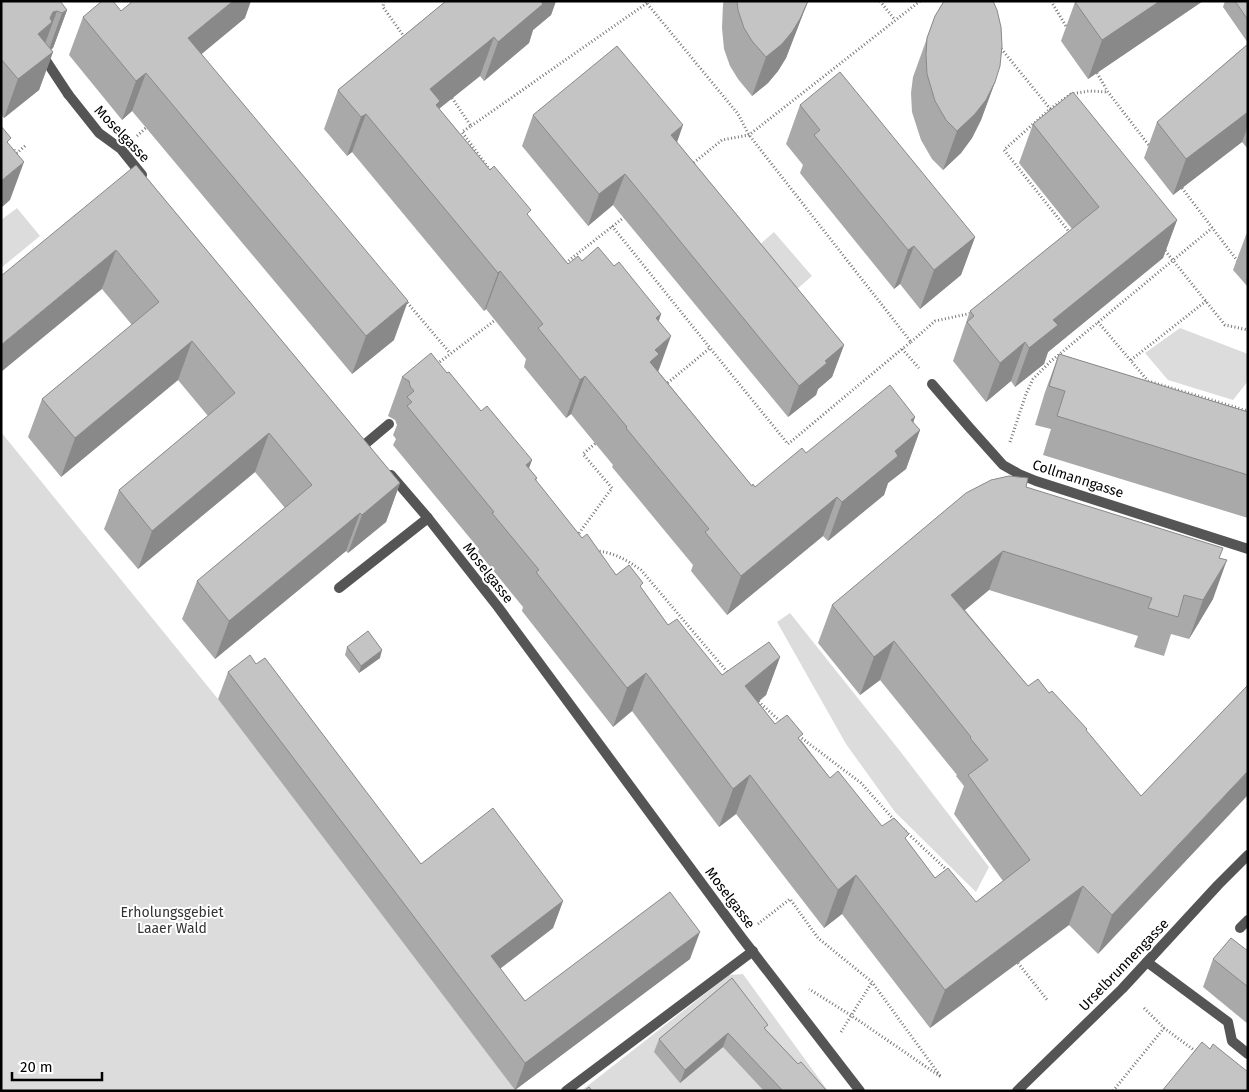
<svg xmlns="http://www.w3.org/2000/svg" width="1249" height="1092" font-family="'Fira Sans',sans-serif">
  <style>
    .green { fill: #dcdcdc }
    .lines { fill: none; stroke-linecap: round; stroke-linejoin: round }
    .path { stroke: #777; stroke-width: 3; stroke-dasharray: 1 2.5; stroke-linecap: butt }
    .service { stroke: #555; stroke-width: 10 }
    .pedestrian { stroke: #555; stroke-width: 10 }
    .minor { stroke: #555; stroke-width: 10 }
    .wall { fill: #a9a9a9 }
    .shaded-wall { fill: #898989 }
    .building { fill: #c4c4c4; stroke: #898989 }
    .labels { text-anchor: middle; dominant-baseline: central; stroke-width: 4; stroke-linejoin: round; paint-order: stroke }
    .street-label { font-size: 14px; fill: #000; stroke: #fff }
    .park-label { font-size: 14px; fill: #333; stroke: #fff }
  </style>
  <rect width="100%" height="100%" fill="#fff"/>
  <path class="green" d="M17,208l23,28 -39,32v-48z
    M774,232l38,44 -24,21 -38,-44z
    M1180,328l68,26v27l-15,19 -65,-20 -23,-27z
    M1,432l217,267 298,392h-515z
    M790,613l110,138 89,116 -13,25 -81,-80 -49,-68 -69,-122z
    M743,974l85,117h-247l148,-116z"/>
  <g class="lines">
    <path class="path" d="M384,1l-1,6 22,31
      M645,1l93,113 11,21 162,207 -9,7 17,19
      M880,1l15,19
      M1051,1l16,27
      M999,46l53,65
      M1097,73l11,19 43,56
      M452,98l19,28 -9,6 30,41
      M471,126l176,-123
      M137,136l12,-11
      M14,150l3,3 9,-8
      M691,165l31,-25 27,-5 171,-134
      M1182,188l57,75
      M612,226l98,122
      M1070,233l-66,-83 46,-41 21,-15 18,-3 19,1
      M1163,248l62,77 23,5
      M563,265l64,-50
      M405,300l45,53
      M1098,322l50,59 100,30
      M911,342l24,-21 37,-8
      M1131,360l75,-59
      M437,364l61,-46
      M665,385l45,-37 78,96 114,-95
      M1010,442l16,-48 7,-15 17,-17 162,-134
      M577,536l35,-48 -29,-34 14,-12
      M596,551c17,1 31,9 45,19l88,104
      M756,699l26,24
      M799,736l62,47 34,38
      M903,829l45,42
      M758,924l32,-25 28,39 54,44 69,95 -89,-61 -43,-27
      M1018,963l30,38
      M1144,1008l20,20 34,25
      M841,1032l31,-50
      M1113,1091l51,-63"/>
    <path class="service" d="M43,56l25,38
      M364,445l25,-21
      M339,588l89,-70
      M1147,962l81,60 4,19 16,13
      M566,1091l187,-140"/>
    <path class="pedestrian" d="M1240,928l8,-8"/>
    <path class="minor" d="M68,94l31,39 22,16 21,26
      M932,384l37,43 34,38 16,9 17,7 212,68
      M391,475l37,43 70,89 244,331 118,153
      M1017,1091l105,-102 96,-104 30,-30"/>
  </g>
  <path class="wall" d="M1,1l66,9 -14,38 -2,1 2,3 -14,38 -35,28 -3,-3z
    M446,1h110l-5,14 -18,15 -4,13 -45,38 -4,-5 -41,33 129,155 14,-3 32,5 47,48 -2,7 -1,50 94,115 3,1 51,-34 109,-36 -2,6 7,7 -14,39 -18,14 -4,12 -56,46 -5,-5 -96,79 -36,-44 2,-6 -81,-98 1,-2 -42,-51 -5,4 -42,-51 2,-8 -40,-50 -2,2 -132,-159 -5,4 -23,-27 14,-39z
    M724,1h84l-22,57 -8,13 -10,12 -16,13 -14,-17 -8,-13 -6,-17 -2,-21 1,-24z
    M1203,1l-115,78 -27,-38 14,-39z
    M1225,1h23v42l-25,-36z
    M121,11l124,7 -44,36 193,286 -42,34 -220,-263 -10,9 -53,-65 14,-38z
    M935,16l60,66 -14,38 -9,18 -11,15 -18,17 -11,-11 -11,-19 -9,-28 -1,-19 2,-16z
    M1248,44v105l-6,-7 -69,53 -29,-37 13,-36z
    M800,105l175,132 -14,38 -41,34 -20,-25 -6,5 -94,-116 3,-8 -17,-21z
    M533,115l144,27 167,203 -12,32 -14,12 -2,6 -28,22 -175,-212 -25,21 -66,-80z
    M1033,124l144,96 -14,38 -115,94 -4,12 -29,23 -4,-6 -25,21 -33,-41 17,-50 102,-82 -53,-66z
    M136,165l264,318 -14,39 -38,31 -2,-2 -131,108 -33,-40 15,-38 88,-73 -30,-36 -117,97 -34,-40 15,-39 89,-74 -30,-36 -117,97 -33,-40 14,-38 90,-74 -30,-36z
    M1248,233v54l-15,-17 13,-35z
    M1059,354l189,58v106l-205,-63 8,-26 -16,-4 10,-33z
    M447,373l34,38 51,49 -3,8 8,10 -1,3 46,57 34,37 25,13 27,37 54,50 58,-18 -14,38 -8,7 17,22 26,16 29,38 52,48 25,15 28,37 41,24 27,-21 -49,-67 10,-28 -8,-10 1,-1 -77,-95 -20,15 -42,-52 14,-38 194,-118 193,71 -6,41 -24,40 -18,-5 -7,22 -30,-9 4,-11 -149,-46 -24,20 63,76 21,7 37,38 55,65 107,-111 -150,269 -29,-29 -139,103 -88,-114 -18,14 -88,-114 -17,13 -87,-116 -19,16 -91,-116 1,-4 -45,-55 1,-3 -86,-104 3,-6 -3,-4 4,-10 -2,-5 -7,-4 14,-39z
    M347,647l33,11 -21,15 -14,-18z
    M256,664l165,200 142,37 -10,27 -53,41 25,32 165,-42 -175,131 -297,-391 10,-27z
    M1248,951v73l-45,-37 10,-28z
    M732,978l34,52 32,34 29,27h-63l-41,-44 -43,36 -26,-31 5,-13z"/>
  <path class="shaded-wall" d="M233,1h18l-6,17 -71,59 14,-39z
    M537,1h19l-5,14 -18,15 -4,13 -45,38 14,-39z
    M808,1l-22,57 -8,13 -10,12 -16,13 14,-39z
    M1160,1h43l-115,78 14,-39z
    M67,10l-14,38 -5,4 14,-39z
    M57,11l-14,38 -5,-15 12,-16 3,-6z
    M494,37l-14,39 -44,35 -6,-22z
    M53,52l-14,38 -35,28 14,-39z
    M146,73l-14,38 -10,9 14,-39z
    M995,82l-14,38 -9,18 -11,15 -18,17 14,-39z
    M1248,112v14l-6,16 -69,53 13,-36z
    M366,114l-14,38 -5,4 14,-39z
    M683,125l-11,32 -1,-22z
    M24,162l-14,38 -9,8v-27z
    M625,174l-12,31 -25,21 11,-32z
    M1177,220l-14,38 -115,94 -4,12 -29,23 14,-39 24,-28z
    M975,237l-14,38 -41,34 14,-39z
    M914,246l-14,38 -6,5 14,-39z
    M116,250l-14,39 -101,83v-27z
    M500,271l-14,38 -2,2 14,-38z
    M408,301l-14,39 -42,34 14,-38z
    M661,314l-14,38 9,-34z
    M671,336l-14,39 -21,25 19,-50z
    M192,341l-14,39 -117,97 14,-39z
    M1025,342l-14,39 -25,21 14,-39z
    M844,345l-12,32 -14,12 -2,6 -28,22 11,-31 26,-25z
    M585,376l-14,38 -5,4 14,-38z
    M915,417l-9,25 14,-12 -14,39 -18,14 -4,12 -56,46 14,-39 53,-51 16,-31z
    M269,433l-14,39 -117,97 14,-38z
    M532,460l-15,39 9,-34z
    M400,483l-14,39 -38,31 14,-38z
    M837,497l-14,39 -96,79 14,-39z
    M360,513l-14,38 -131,108 14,-38z
    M1003,551l-14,39 -52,43 14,-38z
    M1227,560l-14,39 -24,40 14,-39z
    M894,641l-14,39 -20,15 14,-38z
    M382,650l-2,8 -21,15 2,-7z
    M780,657l-14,38 -35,30 14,-39z
    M646,673l-14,38 -19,16 14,-39z
    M1248,771v24l-150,159 14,-39z
    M750,775l-14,39 -17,13 14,-38z
    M856,875l-14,39 -18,14 14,-38z
    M1083,886l-14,39 -139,103 15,-38z
    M563,901l-10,27 -72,55 10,-27z
    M700,932l-10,27 -175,131 10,-27z
    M728,1033l-5,14 -43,36 5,-13z"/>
  <path class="building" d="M1,1h59l7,9 -5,3 -5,-2 -4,1 -3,6 2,4 -14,12 15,18 -35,27 -17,-20z
    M102,1h11l8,10 12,-10h100l-45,37 220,263 -42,35 -220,-263 -10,8 -53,-64z
    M446,1h94l3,3 -45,38 -4,-5 -64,52 10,12 -4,4 54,65 4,-4 37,44 -4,4 41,50 10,-8 4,5 16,-14 16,19 5,-4 42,52 -5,4 15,18 -16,14 4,4 -9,8 102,124 1,-2 2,3 47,-39 4,5 84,-68 25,32 -4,3 9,10 -25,21 3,5 -56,46 -5,-5 -96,79 -36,-44 4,-3 -83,-101 1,-1 -42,-51 -5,4 -42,-52 5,-4 -43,-53 -2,2 -132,-159 -5,3 -23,-27z
    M737,1h71l-8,18 -8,13 -10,12 -16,13 -14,-16 -8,-13 -6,-18z
    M944,1h49l4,9 4,17 1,19 -2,20 -5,16 -9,18 -11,14 -18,17 -11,-11 -11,-19 -8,-27 -1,-19 1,-17 8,-22z
    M1076,1h84l-58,39 -27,-38z
    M1235,1h13v19z
    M1248,44v68l-62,47 -29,-37z
    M617,46l66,79 -12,10 173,210 -19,16 2,2 -28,23 -174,-212 -26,20 -66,-79z
    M840,72l135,165 -41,33 -20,-24 -6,4 -38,-46 -56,-69 6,-5 -20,-25z
    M1073,92l104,128 -124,100 5,5 -29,23 -4,-6 -25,21 -33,-41 7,-6 -4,-5 129,-104 -66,-83z
    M1,126l10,12 -4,4 17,20 -23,19z
    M136,165l264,318 -38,32 -2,-2 -131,108 -32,-40 115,-96 -43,-52 -117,98 -33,-41 116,-97 -43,-52 -117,97 -33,-39 117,-97 -43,-52 -115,95v-69z
    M431,353l16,20 2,-1 32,39 6,-5 45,54 -6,5 11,13 -2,1 47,59 5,-4 29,41 13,-10 14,18 -3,3 28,39 9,-6 45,56 47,-33 11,15 -35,29 30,38 12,-9 16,19 -5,4 32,40 8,-7 44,55 12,-8 15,16 -4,4 30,40 13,-10 28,34 54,-42 -62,-85 20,-15 -18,-22 1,-1 -77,-96 -20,16 -42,-52 134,-112 25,-13 18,-4 19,2 -2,9 197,61 -4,10 8,2 -24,40 -19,-5 -6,22 -30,-9 4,-10 -149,-47 -52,44 77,91 10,-7 11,14 3,-2 35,38 -1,1 55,66 107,-111v86l-136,144 -29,-29 -138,104 -89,-115 -18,15 -88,-115 -17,14 -87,-116 -19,15 -91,-116 3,-2 -47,-57 2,-1 -87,-106 5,-4 -5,-5 7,-6 -4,-5 -1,-5 -7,-4z
    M1059,354l189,58v63l-191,-59 8,-25 -16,-5z
    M368,631l14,19 -21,16 -14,-19z
    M250,655l6,9 9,-6 156,206 72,-56 70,93 -72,55 34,45 145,-109 30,40 -175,131 -297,-391z
    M1231,938l17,13v36l-35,-28z
    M732,978l36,47 -4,3 34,36 3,-2 26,29h-44l-55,-58 -43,37 -26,-31z
    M1202,1042l8,7 3,-5 35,28v18l-1,1h-85z
    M589,1087l3,4h-8z"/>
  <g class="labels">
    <g class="street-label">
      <text transform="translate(122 134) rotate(46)">Moselgasse</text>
      <text transform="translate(1078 479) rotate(18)">Collmanngasse</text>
      <text transform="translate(488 573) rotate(52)">Moselgasse</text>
      <text transform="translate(730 898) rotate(53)">Moselgasse</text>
      <text transform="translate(1124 965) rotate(-46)">Urselbrunnengasse</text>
    </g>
    <g class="park-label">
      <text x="172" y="912">Erholungsgebiet<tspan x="172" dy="16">Laaer Wald</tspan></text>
    </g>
  </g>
  <rect width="1249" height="1092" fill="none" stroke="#000000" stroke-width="5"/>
  <path d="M12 1072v8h90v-8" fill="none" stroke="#000000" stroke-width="2.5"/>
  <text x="20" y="1072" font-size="15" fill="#000000" stroke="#ffffff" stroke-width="4" paint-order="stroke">20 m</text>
</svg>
